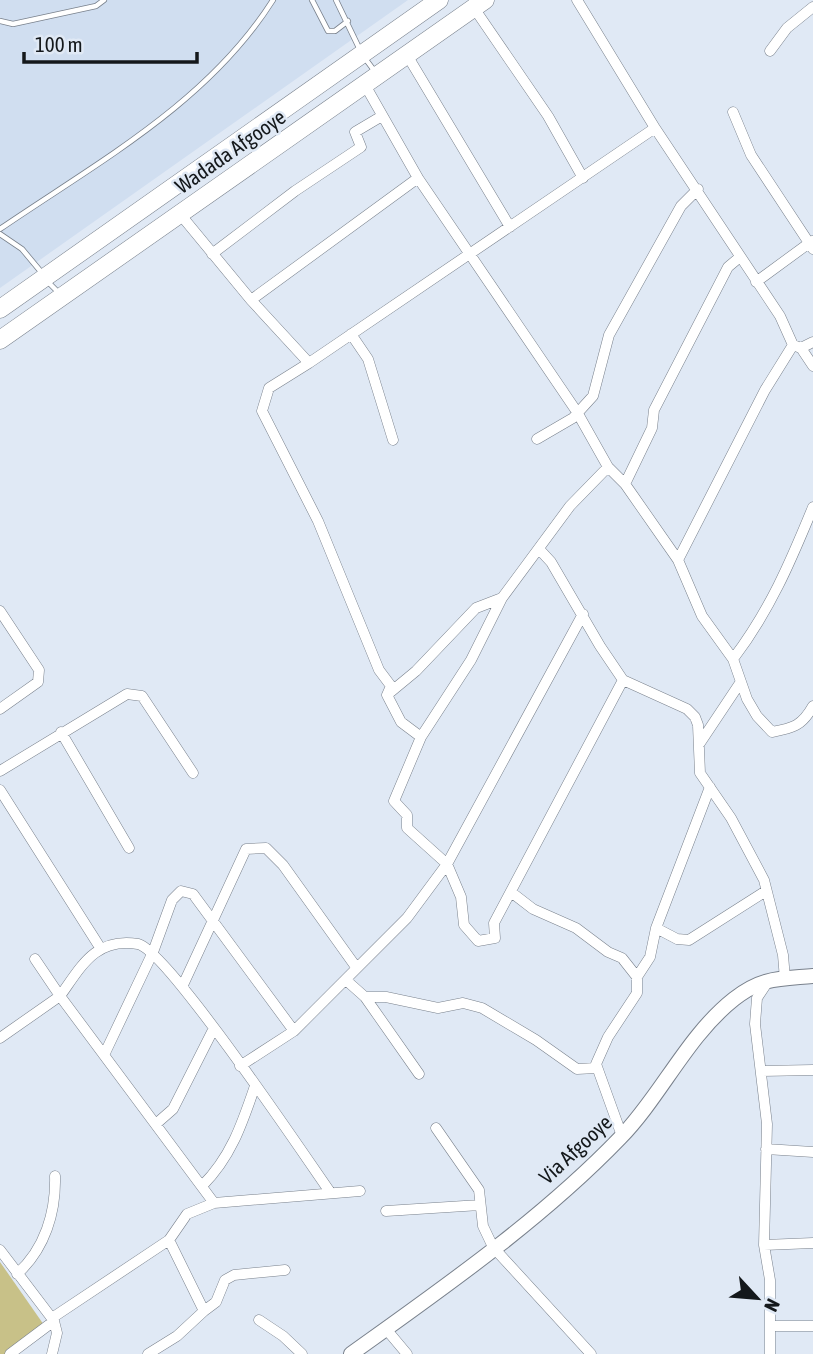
<svg xmlns="http://www.w3.org/2000/svg" width="813" height="1354" font-family="'Asap Condensed',sans-serif">
  <style>
    .built { fill: #d0def0 }
    .green { fill: #c8c188 }
    .lines { fill: none; stroke-linecap: round; stroke-linejoin: round }
    .lane-casing { stroke: #79818c; stroke-width: 6 }
    .street-casing { stroke: #79818c; stroke-width: 11 }
    .secondary-casing { stroke: #79818c; stroke-width: 16 }
    .highway-casing { stroke: #79818c; stroke-width: 19 }
    .lane { stroke: #fff; stroke-width: 4.5 }
    .street { stroke: #fff; stroke-width: 10 }
    .secondary { stroke: #fff; stroke-width: 14 }
    .highway { stroke: #fff; stroke-width: 18 }
    .labels { text-anchor: middle; dominant-baseline: central; stroke-width: 5; stroke-linejoin: round; paint-order: stroke }
    .street-label { font-size: 21px; fill: #14181b; stroke: #e0e9f5 }
  </style>
  <rect width="100%" height="100%" fill="#e0e9f5"/>
  <path class="built" d="M0,0h408l-408,288z"/>
  <path class="green" d="M0,1262l44,63 -38,29h-6z"/>
  <g class="lines">
    <g class="lane-casing">
      <path id="lane" d="M312,0l16,31h7l13,-10
        M336,0l24,50
        M0,21l13,3 83,-18 8,-6
        M364,57l12,16
        M0,229c98,-67 208,-126 273,-229
        M0,234l22,15 20,24
        M47,281l13,13"/>
    </g>
    <g class="street-casing">
      <path id="street" d="M577,0l78,128 125,188 13,29 8,3 12,18
        M474,8l74,108 35,62
        M770,51l17,-23 26,-21
        M407,55l103,172
        M365,85l53,93 159,234 31,55 17,17 53,76 24,56 31,43 14,40 10,17 15,16c21,-4 30,-6 41,-26
        M733,112l18,43 62,94
        M180,214l71,86 58,63 346,-235
        M212,254l83,-63 66,-44 -6,-15 27,-16
        M756,282l56,-41
        M251,300l167,-122
        M351,334l17,25 25,81
        M801,348l12,-6
        M309,363l-40,25 -7,23 56,110 61,149 12,16 -4,9
        M537,439l36,-21 20,-22 16,-61 72,-129 17,-17
        M625,484l27,-56 2,-18 74,-143 12,-10
        M539,549l12,13 49,84 23,34 64,29 8,8 3,8 2,48 31,45 33,62 19,75 2,24h-3
        M678,560l87,-170 28,-45
        M502,598l-31,62 -50,77 -27,64 13,14v13l40,36 14,33 3,28 14,16 17,-3 -1,-15 129,-243
        M0,611l39,59 -1,12 -38,27
        M733,659c37,-49 57,-96 80,-152
        M61,732l68,116
        M421,737l-20,-15 -14,-27 29,-24 60,-63 26,-10 68,-92 38,-39
        M700,743l40,-60
        M0,771l127,-77 15,2 51,77
        M0,790l101,159
        M511,892l22,17 43,19 32,24 14,6 15,19
        M656,928l21,11 12,1 77,-49
        M35,959l25,37c21,-29 35,-59 78,-52 29,6 166,211 192,248
        M347,981l18,16 54,77
        M767,983l-10,15 -2,26 12,100 -3,121 6,35v74
        M183,985l63,-136 20,-1 17,17 73,102
        M365,997h21l52,11 25,-5 19,5 54,32 41,29 19,-1
        M0,1038l60,-42 154,207 -27,11 -18,26 -117,78
        M105,1053l48,-101 19,-52 9,-9 12,3 101,137
        M240,1066l54,-35 113,-113 40,-54 136,-250
        M762,1071l51,-1
        M157,1123l16,-14 41,-81
        M436,1128l43,62 4,36 10,21 98,107
        M622,1136l-26,-72 12,-27 29,-44v-16l13,-20 6,-29 54,-141
        M766,1149l47,3
        M202,1186c29,-29 40,-62 53,-100
        M214,1203l146,-12
        M386,1211l94,-6
        M764,1245l49,-2
        M0,1250l54,71 3,12 -5,21
        M17,1274c28,-25 39,-62 38,-98
        M204,1311l12,-9 9,-22 9,-5 51,-5
        M259,1320l24,16 19,18
        M771,1326h42
        M386,1329l21,25
        M10,1354l44,-33
        M148,1354l29,-18 27,-25 -35,-71"/>
    </g>
    <g class="secondary-casing">
      <path id="secondary" d="M351,1354c92,-66 190,-134 269,-216 41,-42 67,-102 114,-139 28,-22 45,-20 79,-23"/>
    </g>
    <g class="highway-casing">
      <path id="highway" d="M0,309l439,-309
        M0,340l485,-340"/>
    </g>
    <use href="#lane" class="lane"/>
    <use href="#street" class="street"/>
    <use href="#secondary" class="secondary"/>
    <use href="#highway" class="highway"/>
  </g>
  <g class="labels">
    <g class="street-label">
      <text transform="translate(230 151) rotate(-35)">Wadada Afgooye</text>
      <text transform="translate(575 1149) rotate(-43)">Via Afgooye</text>
    </g>
  </g>
  <g transform="translate(757 1298) rotate(116)" stroke="#e0e9f5" stroke-width="5" paint-order="stroke">
  <path d="M0-5L12 26L0 18L-12 26Z" fill="#14181b"/>
  <text y="-10" font-size="19" font-weight="bold" text-anchor="middle" fill="#14181b">N</text>
  </g>
  <path d="M24 52v10h173v-10" fill="none" stroke="#14181b" stroke-width="3.5"/>
  <text x="35" y="52" font-size="21" fill="#14181b" stroke="#e0e9f5" stroke-width="5" paint-order="stroke">100 m</text>
</svg>
